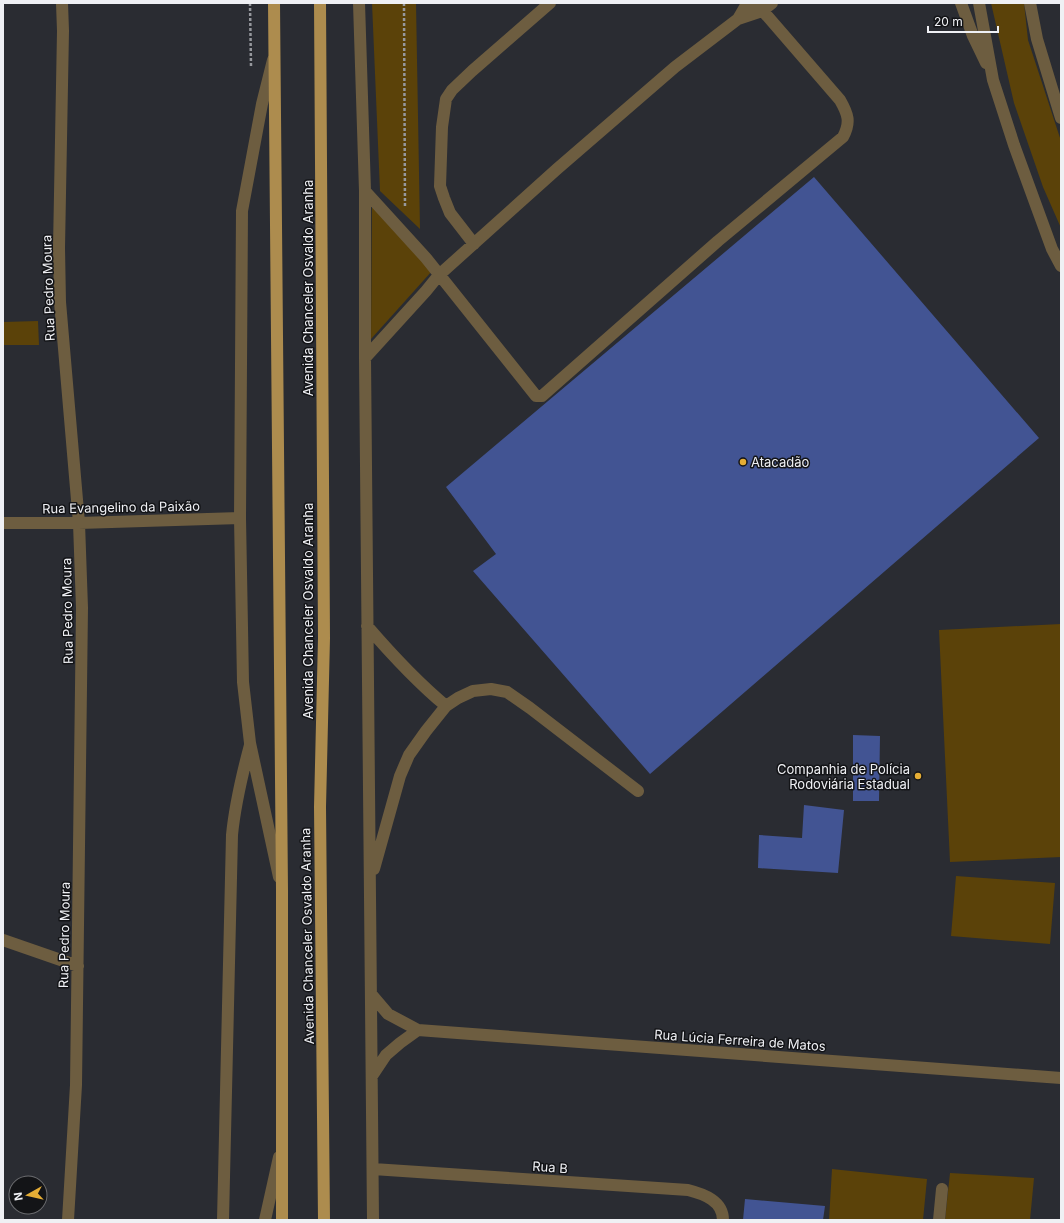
<svg xmlns="http://www.w3.org/2000/svg" width="1064" height="1223" font-family="Inter,sans-serif">
  <style>
    .green { fill: #5b4209 }
    .building { fill: #425493 }
    .lines { fill: none; stroke-linecap: round; stroke-linejoin: round }
    .path { stroke: #96989d; stroke-width: 2.5; stroke-dasharray: 3 2; stroke-linecap: butt }
    .minor { stroke: #6d5d40; stroke-width: 12 }
    .major { stroke: #ad8c4e; stroke-width: 12 }
    .poi-dot { fill: #e5ad35; stroke: #131417; stroke-width: 1.5 }
    .labels { text-anchor: middle; dominant-baseline: central; stroke-width: 3; stroke-linejoin: round; paint-order: stroke }
    .street-label { font-size: 13px; fill: #eff0f4; stroke: #131417 }
    .poi-label { font-size: 13px; fill: #eff0f4; stroke: #131417; text-anchor: start }
  </style>
  <rect width="100%" height="100%" fill="#2a2c32"/>
  <path class="green" d="M372,3h44l4,226 -40,-38z
    M991,3h33l4,37 33,101v87l-18,-41 -29,-84z
    M372,206l60,65 -61,68z
    M38,321l1,24h-35v10h-1v-33z
    M1061,624v233l-111,5 -11,-232z
    M956,876l99,7 -5,61 -99,-8z
    M832,1169l95,10 -4,41h-94z
    M950,1173l84,5 -4,42h-85z"/>
  <path class="building" d="M814,177l225,261 -389,336 -177,-203 23,-17 -50,-67z
    M853,735l27,1 -1,65h-26z
    M804,805l40,5 -6,63 -80,-5 1,-33 43,3z
    M745,1199l80,7 -2,14h-80z"/>
  <g class="lines">
    <path class="path" d="M250,3l1,63
      M404,3l1,205"/>
    <path class="minor" d="M62,3l1,28 -4,217 1,54 19,221 3,85 -6,477 -8,135
      M359,3l6,188v167l8,862
      M961,3l12,33 13,27
      M979,3l14,77 21,65 38,104 9,17
      M1030,3l7,36 24,79
      M738,19l7,-12 4,-4
      M273,60l-11,44 -20,107 -2,307 3,164 7,61 29,134
      M365,191l61,67 110,138h6l176,-155 125,-104c8,-15 5,-23 -3,-37l-84,-97
      M474,244l-24,-31 -6,-15 -4,-12 2,-59 4,-28 6,-9 20,-19 78,-68
      M365,358l61,-67 13,-16 118,-106 118,-102 63,-48 24,-8 10,-8
      M3,523h76l161,-5
      M367,626c25,29 50,56 79,80
      M374,869l26,-93 9,-21 17,-24 20,-25 12,-8 15,-7 18,-2 16,3 23,16 108,83
      M3,940l75,26
      M371,994l17,20 30,16 643,48
      M372,1076l14,-21 14,-12 18,-13
      M373,1169l315,21c16,4 35,11 35,30
      M223,1220l9,-385c3,-31 10,-60 18,-90
      M265,1220l14,-63
      M939,1220l3,-31"/>
    <path class="major" d="M274,3l8,887v330
      M320,3l4,635 -4,169 4,413"/>
  </g>
  <g class="poi-dot">
    <circle cx="743" cy="462" r="4"/>
    <circle cx="918" cy="776" r="4"/>
  </g>
  <g class="labels">
    <g class="street-label">
      <text transform="translate(48 288) rotate(-92)">Rua Pedro Moura</text>
      <text transform="translate(308 288) rotate(-90)">Avenida Chanceler Osvaldo Aranha</text>
      <text transform="translate(121 507) rotate(-1)">Rua Evangelino da Paixão</text>
      <text transform="translate(67 611) rotate(-91)">Rua Pedro Moura</text>
      <text transform="translate(308 611) rotate(-90)">Avenida Chanceler Osvaldo Aranha</text>
      <text transform="translate(64 935) rotate(-89)">Rua Pedro Moura</text>
      <text transform="translate(307 936) rotate(-91)">Avenida Chanceler Osvaldo Aranha</text>
      <text transform="translate(740 1040) rotate(4)">Rua Lúcia Ferreira de Matos</text>
      <text transform="translate(550 1167) rotate(4)">Rua B</text>
    </g>
    <g class="poi-label">
      <text x="751" y="462">Atacadão</text>
      <text x="910" y="769" text-anchor="end">Companhia de Polícia<tspan x="910" dy="15">Rodoviária Estadual</tspan></text>
    </g>
  </g>
  <rect width="1064" height="1223" fill="none" stroke="#eff0f4" stroke-width="8"/>
  <g transform="translate(28 1195) rotate(262)"><circle r="19" fill="#131417" stroke="#6b6c6f"/>
  <path d="M0-3L7 15L0 10L-7 15Z" fill="#e5ad35"/>
  <text y="-6" font-size="11" font-weight="bold" text-anchor="middle" fill="#eff0f4">N</text>
  </g>
  <path d="M928 26v6h70v-6" fill="none" stroke="#eff0f4" stroke-width="2"/>
  <text x="934" y="26" font-size="12" fill="#eff0f4" stroke="#131417" stroke-width="3" paint-order="stroke">20 m</text>
</svg>
